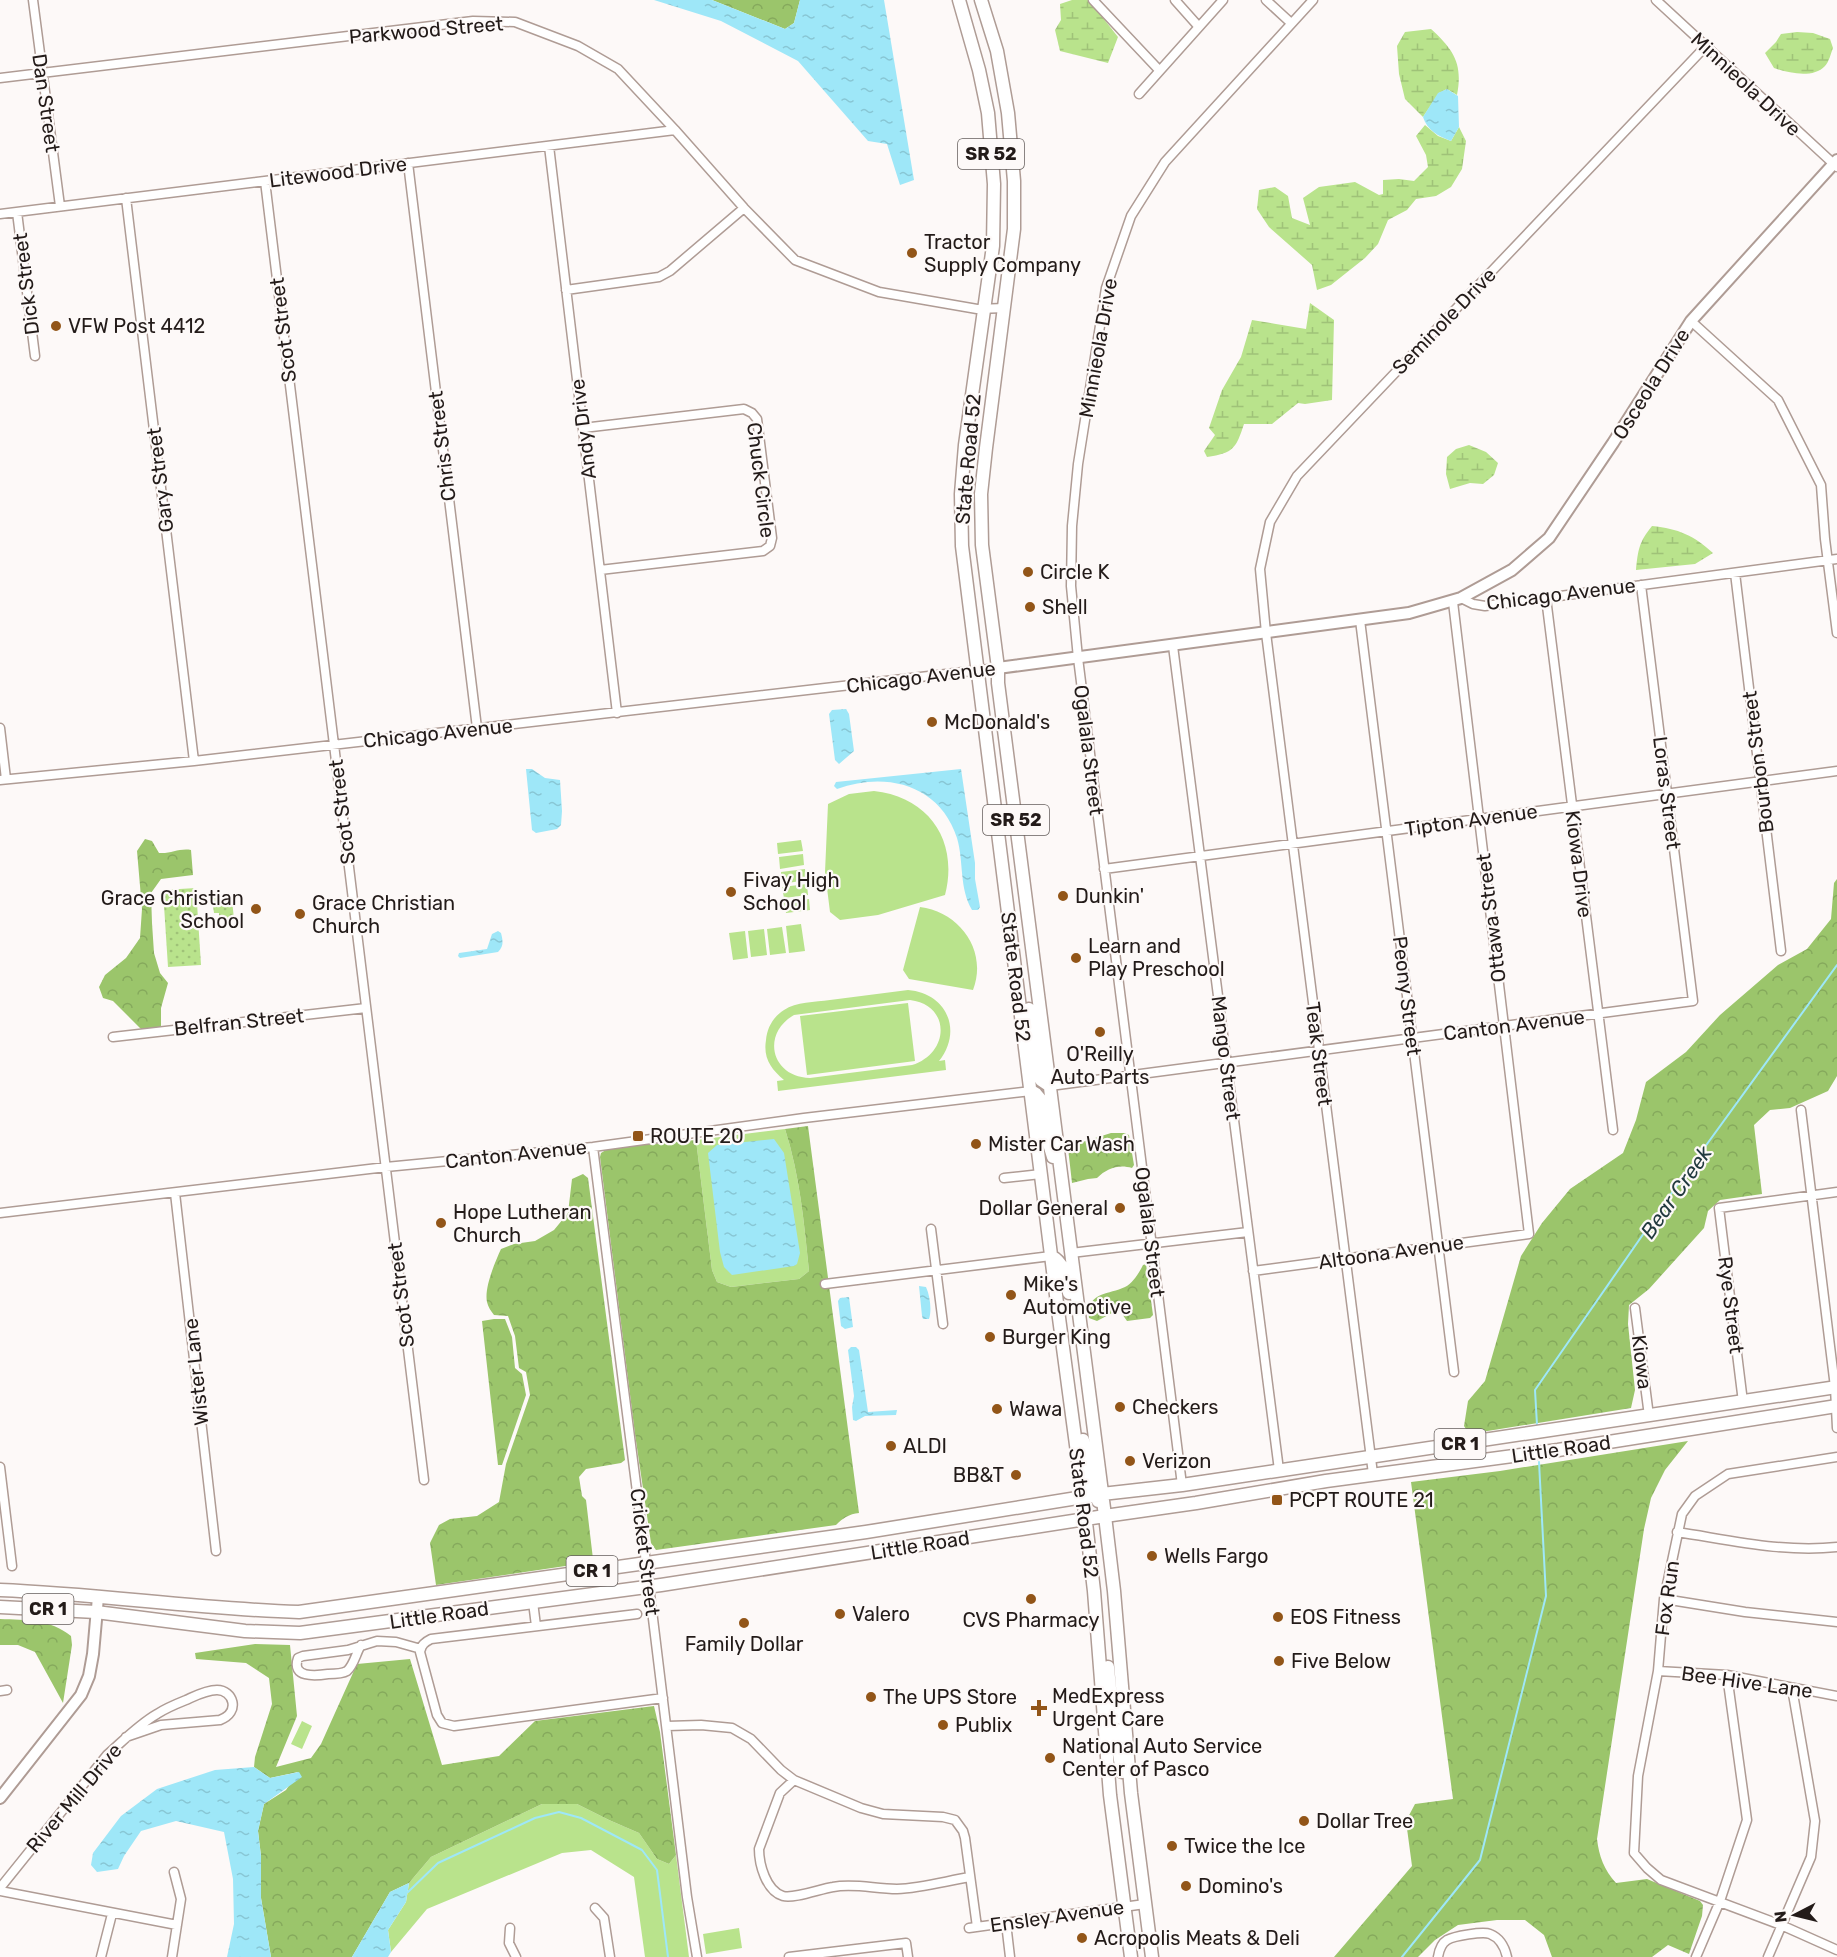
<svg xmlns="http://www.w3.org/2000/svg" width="1837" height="1957" font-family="Rubik,sans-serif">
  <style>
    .green { fill: #b9e38c; fill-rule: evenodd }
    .forest { fill: url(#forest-crowns) }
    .wetland { fill: url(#wetland-marsh) }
    .park { fill: url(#park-dots) }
    .water { fill: url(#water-ripples) }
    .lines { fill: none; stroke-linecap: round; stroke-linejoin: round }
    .stream { stroke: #9ee7f8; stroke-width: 2 }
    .minor-casing { stroke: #af9c95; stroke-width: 11 }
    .tertiary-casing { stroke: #af9c95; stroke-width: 14 }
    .primary-casing { stroke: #af9c95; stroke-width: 15 }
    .minor { stroke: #fff; stroke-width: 8 }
    .tertiary { stroke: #fff; stroke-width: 10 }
    .primary { stroke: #fff; stroke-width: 12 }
    .poi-dot { fill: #925518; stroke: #fdf9f8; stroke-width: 2 }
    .labels { text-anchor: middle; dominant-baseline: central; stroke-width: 4.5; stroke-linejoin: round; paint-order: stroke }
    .shield { fill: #fdf9f8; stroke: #645e5c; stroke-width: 1.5 }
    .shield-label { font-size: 18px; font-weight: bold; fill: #231b19 }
    .street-label { font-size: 20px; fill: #231b19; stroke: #fdf9f8 }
    .poi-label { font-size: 20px; fill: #231b19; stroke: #fdf9f8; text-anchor: start }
    .water-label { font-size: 21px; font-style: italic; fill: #223a3f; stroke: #fdf9f8 }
  </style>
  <defs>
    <pattern id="forest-crowns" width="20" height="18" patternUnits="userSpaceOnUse" patternTransform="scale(1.5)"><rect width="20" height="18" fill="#9bc56b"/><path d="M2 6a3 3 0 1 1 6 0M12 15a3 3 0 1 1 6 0" fill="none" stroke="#85a95c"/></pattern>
    <pattern id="wetland-marsh" width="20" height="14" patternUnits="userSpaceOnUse" patternTransform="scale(1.5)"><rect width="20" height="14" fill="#b9e38c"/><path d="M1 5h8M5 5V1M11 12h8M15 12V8" fill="none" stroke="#9fc278"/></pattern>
    <pattern id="park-dots" width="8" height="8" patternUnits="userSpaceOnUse" patternTransform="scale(1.5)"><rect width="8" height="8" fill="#b9e38c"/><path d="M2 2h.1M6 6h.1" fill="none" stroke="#9fc278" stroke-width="1.8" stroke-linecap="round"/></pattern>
    <pattern id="water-ripples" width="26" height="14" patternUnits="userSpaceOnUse" patternTransform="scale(1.5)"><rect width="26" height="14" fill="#9ee7f8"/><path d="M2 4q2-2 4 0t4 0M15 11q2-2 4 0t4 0" fill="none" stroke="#88c6d4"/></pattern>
  </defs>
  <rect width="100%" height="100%" fill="#fdf9f8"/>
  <path class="green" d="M874,791c55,6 85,50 71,104l-67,20 -38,5 -10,-8 -5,-40 3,-68 21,-10z
    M801,840l2,11 -25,3 -1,-11z
    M803,854l1,11 -24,4 -1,-12z
    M805,869l1,11 -24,4 -1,-12z
    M807,884l1,11 -24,3 -2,-11z
    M809,899l1,11 -24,3 -2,-11z
    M920,907c40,5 68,44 53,83l-64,-11 -6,-9z
    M801,924l4,27 -16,2 -3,-27z
    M782,927l4,26 -16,2 -3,-26z
    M764,929l3,26 -16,2 -3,-26z
    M745,931l3,27 -15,2 -4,-27z
    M908,990c39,3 55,41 31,71l6,-1 1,10 -168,21 -1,-10 7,-1c-13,-11 -21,-22 -18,-40 1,-12 7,-23 18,-30 12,-8 31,-8 46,-10 26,-3 52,-7 78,-10zM910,1000c41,5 40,53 2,65l-102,13c-39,-1 -49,-44 -16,-63z
    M908,1003l7,58 -108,14 -7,-59z
    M785,1129c15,47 19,93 24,142l-10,8 -68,8 -14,-5 -5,-12 -16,-130z
    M302,1721l10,5 -10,23 -11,-5z
    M542,1804h35l32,16 30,13 18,26 12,5 7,-9 13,102h-44l-11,-80 -43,-27 -29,3 -135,56 -36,43 -3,-22 18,-28 3,-19 22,-26z
    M739,1928l3,20 -36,6 -3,-20z"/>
  <path class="forest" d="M712,0h88l-6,23 -9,6z
    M145,839l7,2 7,12c12,1 20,-5 32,-3l2,25 -32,4 -10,14 1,30 2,30 6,20 8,10 -7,25v19l-20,2 -28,-28 -10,-3 -4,-11 6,-12 21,-17 14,-20 2,-29 -5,-58z
    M1837,879v197l-9,15 -38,17 -20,2 -16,15 8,69 -42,6 -12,11 -4,17 -55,61 -20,16 -1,19 7,66 -4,18 -162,26 -5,-8 4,-25 17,-20 36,-125 21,-33 28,-34 53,-36 13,-33 10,-38 40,-30 34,-37 58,-50 29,-16 24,-30 3,-36z
    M808,1126l51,387c-10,1 -16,5 -23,12l-180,25 -5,-7 -16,-109 -35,-277 1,-4 8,-5 87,-8 16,130 5,12 14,5 68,-8 10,-8c-5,-49 -9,-95 -24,-142z
    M1111,1133h13l5,2 5,30 -2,3c-13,-4 -25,0 -35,10l-9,1 -16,4 -4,-35 5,-3z
    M583,1174l5,4 37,282 -4,3 -35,6 -7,8 3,19 4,4 7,59 -14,5 -143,21 -6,-42 9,-18 11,-6 27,-3 22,-14 7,-38 24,-69 -4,-23 -7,-4 -4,-32 -7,-20 -14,-1c-3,-4 -6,-8 -7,-13 -3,-14 8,-40 14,-53l13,-5 21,-3 19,-11 14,-17 4,-34z
    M1146,1264l7,51 -3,3 -23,3 -7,-10 -8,2 -15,8 -8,-3c-3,-26 19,-23 36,-31 8,-4 14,-14 18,-22z
    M494,1319h11l7,18 3,31 7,6 4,21 -24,70h-4l-16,-144z
    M1688,1441l-23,29 -14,28 -7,31 -47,310c2,17 7,31 19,44l31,-4 53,22 3,4 -1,11 -13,38 -21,-9 -16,12h-100l-8,-22 -19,-15h-28l-39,5 -23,15 -17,17h-84l78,-91 -6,-45 9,-17 38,-5 -42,-317 89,-11z
    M0,1619c26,1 50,0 71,17l1,9 -9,58 -28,-51 -17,-7h-18z
    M255,1644l35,1 7,71 -21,51 35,-9 10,-14 36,-80 53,-5 32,106 57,-9 36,-35 119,-15 6,26 16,123 -7,9 -12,-5 -18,-26 -30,-13 -32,-16h-35l-111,53 -22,26 -19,9 -38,65h-81l-10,-59v-42l-3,-25 6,-27 22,-14 12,-18 -28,6 -16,-11 1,-10 17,-53 -3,-26 -23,-15 -50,-4 -1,-6z"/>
  <path class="wetland" d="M1072,0h17l29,37 -10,26 -48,-12 -5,-21 6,-10 -1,-16z
    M1431,29c23,21 32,35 26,66l-10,-6 -8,4 -16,24 -18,-18 -6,-25 -2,-28 8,-14z
    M1797,32l16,1 17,6 3,9c-2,5 -4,14 -8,18 -12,13 -37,7 -51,2l-9,-15 11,-11 5,-8z
    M1425,125l13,11 13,5 8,-14 7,14 -4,28 -11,18 -15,9 -20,3 -9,11 -19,10 -10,24 -13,14 -34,27 -14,5 -5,-25 -43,-38 -12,-18 2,-19 16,-3 13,9 4,22 18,7 -7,-27 16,-11 36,-5 24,13 4,-1v-14l16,-1 15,2 14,-14 -2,-12 -10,-19z
    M1310,303l24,17 -2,80 -27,4 -7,-1 -26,21h-28c-8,24 -10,29 -37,33l-3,-6 11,-16 -6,-7 13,-38 19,-33 11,-37 54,9z
    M1469,445l17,7 12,11 -4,12 -11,9 -13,-1 -20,6 -4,-15 1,-17 9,-8z
    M1652,526c27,3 41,9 61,27l-18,11 -59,6c2,-20 3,-28 16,-44z"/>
  <path class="park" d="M196,888l5,77 -33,2 -5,-77z
    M224,897l8,3 2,19 -11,1 -4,-3v-4h-5l-2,-15z"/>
  <path class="water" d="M654,0h58l73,29 9,-6 6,-23h84l30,180 -14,5 -13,-41 -19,-3 -70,-80 -77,-40z
    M1447,89l11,7 1,31 -8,14c-13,-5 -24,-11 -28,-24l15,-24z
    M846,709l3,5 5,37 -15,13 -4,-4 -6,-46 3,-4z
    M526,769h6l13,9 15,2 2,31 -1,14 -4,4 -21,4 -4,-3z
    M961,769l14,94v16l5,28 -2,3h-6c-13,-22 -8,-48 -15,-72 -17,-54 -72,-67 -120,-49l-3,-3 2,-4z
    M498,931l3,2c2,8 3,13 -3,19l-38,6 -2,-2 1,-3 28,-4 5,-15z
    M774,1139l10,14 16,100 -3,11 -3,2 -62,9 -8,-8 -4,-15 -12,-99 9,-8z
    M919,1286l7,1c4,9 6,23 3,32h-6l-1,-3z
    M849,1297l4,30 -8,2 -4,-3 -3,-25 2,-3z
    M851,1347h5l3,3 9,62 29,-2 -1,5 -31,1 -9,5 -3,-1 -1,-13 2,-11 -6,-46z
    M254,1767l16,11 29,-6 3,5 -38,27 -6,27 3,25v42l10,59h-44l7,-33 -1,-45 -9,-47 -48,-11 -35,10 -17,25 -6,13 -21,3 -6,-7 2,-12 28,-37 36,-27 58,-19z
    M409,1883l-3,19 -18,28 3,22 -3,5h-36l38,-65z"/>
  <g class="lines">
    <path class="stream" d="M1537,1425l-2,-35 143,-206 159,-219
      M408,1892l30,-29 97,-45 24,-6 22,6 61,32 15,20 11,87
      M1402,1957l78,-97 66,-264 -7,-134"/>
    <g class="minor-casing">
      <path id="minor" d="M33,0l27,206
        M1093,0l66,70
        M1175,0l24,27
        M1266,0l25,23
        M1656,0l181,167
        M0,78l473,-57 42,1 63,24 40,23 57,61 69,78 51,52 84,32 98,17 28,-1
        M1139,94l84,-94
        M549,146l68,567
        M408,163l69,565
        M265,181l159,1299
        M126,198l68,563
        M17,212l18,144
        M0,214l675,-84
        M566,290l93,-13 11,-6 74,-63
        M1691,321l87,79 43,85 4,54 12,94
        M583,428l161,-19 8,4 5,6 15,119 -2,8 -7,5 -163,19
        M1735,573l46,378
        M1461,598l12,6 12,2 352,-47
        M1546,598l67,532
        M1360,620l94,752
        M1173,646l106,824
        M0,728l6,51
        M0,780l194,-19 804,-93
        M1104,869l733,-98
        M113,1037l253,-29
        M1050,1086l643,-85 -52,-416
        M1801,1110l34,277 2,41
        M593,1147l56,439 38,311 10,60
        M1004,1178l37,-4
        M175,1193l41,358
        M0,1213l386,-46 207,-20 211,-29 227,-27
        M931,1229l12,95
        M1071,1253l177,-21
        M1253,1271l276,-37 -76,-632
        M825,1284l226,-28
        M1635,1308l14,108
        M1743,1402l-24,-194 118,-16
        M1837,1457l-109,17 -33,22 -13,18 -18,85 -6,72 -20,105 -4,77 13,15 14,12 120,45 56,25
        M0,1467l12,99
        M1373,1474l-107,-841 -6,-64 10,-47 27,-46 408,-429
        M1182,1485l-104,-827 -7,-72 1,-60 6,-62 28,-176 25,-72 34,-54 148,-162
        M1677,1532c53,8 107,21 160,15
        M1664,1599l81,13 92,10
        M533,1602l3,24
        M637,1614l-206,25c-6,3 -10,6 -11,13l17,63 5,8 12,3 209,-28
        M361,1645c-5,8 -7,20 -14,26 -5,3 -13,3 -19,3 -13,2 -37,4 -30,-16l5,-2 45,-6 29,-9 19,1 25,7
        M1658,1671l69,4 110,21
        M0,1691l7,-1
        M667,1726l34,-1 31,3 19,11 30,31 13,10 67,28 22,6 60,3 12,3 8,11 2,7 12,89
        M794,1780l-14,13 -21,56c0,15 7,42 24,47 11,3 37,-7 50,-9 21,-4 42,2 64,2 24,-1 49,-8 73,-12
        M0,1888l107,-133c16,-14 31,-30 50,-41 9,-6 19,-10 29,-14 9,-4 20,-10 31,-10 16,0 24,22 3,30l-59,5 -35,12
        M0,1891l177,34
        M595,1908l9,10 6,39
        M1006,1923l4,34
        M510,1928l-1,15 7,14
        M969,1928l176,-24
        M101,1957l11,-43
        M172,1957l9,-58 -7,-27
        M789,1957l117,-14 2,14
        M1438,1957c1,-6 4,-14 9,-17 7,-4 36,-9 43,-6 10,4 15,14 17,23
        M1696,1957l24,-56 27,-81 -20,-145
        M1768,1957l43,-100 4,-36 -23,-133"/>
    </g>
    <g class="tertiary-casing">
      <path id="tertiary" d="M998,668l411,-55 52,-15 51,-28 37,-32 64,-95 78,-122 146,-161
        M0,1798l81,-103 8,-19 4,-22 5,-57"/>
    </g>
    <g class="primary-casing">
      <path id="primary" d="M959,0l20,70 9,43 6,71 -1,62 -28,199 -4,49 1,52 95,757 26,194 11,94 16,204 21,162
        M981,0l16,51 11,62 6,68v48l-28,219 -5,46 1,51 16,123v15l107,833 9,75 17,202 21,164
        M1029,1009l9,64 3,7 9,6
        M1031,1091l5,3 5,6 5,34 7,23
        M1051,1256c14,7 15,22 18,37
        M1083,1440l7,42 8,19
        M0,1590c100,4 199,19 299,22l567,-80 236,-38 80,-9 655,-98
        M0,1607l96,5 149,19 55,2 361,-48 444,-69 91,-13 130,-22 232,-31 279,-44
        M1108,1667l4,41 5,9 7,1
        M1104,1723l8,2 3,4 7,43"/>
    </g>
    <use href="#minor" class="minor"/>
    <use href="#tertiary" class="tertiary"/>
    <use href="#primary" class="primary"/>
  </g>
  <g class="poi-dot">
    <circle cx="912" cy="253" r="6"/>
    <circle cx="56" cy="326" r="6"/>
    <circle cx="1028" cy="572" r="6"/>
    <circle cx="1030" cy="607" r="6"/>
    <circle cx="932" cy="722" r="6"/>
    <circle cx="731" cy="892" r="6"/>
    <circle cx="1063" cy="896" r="6"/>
    <circle cx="256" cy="909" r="6"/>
    <circle cx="300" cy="914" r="6"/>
    <circle cx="1076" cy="958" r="6"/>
    <circle cx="1100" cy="1032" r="6"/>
    <rect x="632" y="1130" width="12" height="12" rx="3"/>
    <circle cx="976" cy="1144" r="6"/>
    <circle cx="1120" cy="1208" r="6"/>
    <circle cx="441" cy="1223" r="6"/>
    <circle cx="1011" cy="1295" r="6"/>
    <circle cx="990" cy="1337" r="6"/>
    <circle cx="1120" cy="1407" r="6"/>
    <circle cx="997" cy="1409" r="6"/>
    <circle cx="891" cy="1446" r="6"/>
    <circle cx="1130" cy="1461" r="6"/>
    <circle cx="1016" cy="1475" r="6"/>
    <rect x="1271" y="1494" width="12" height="12" rx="3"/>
    <circle cx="1152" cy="1556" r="6"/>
    <circle cx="1031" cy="1599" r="6"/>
    <circle cx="840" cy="1614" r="6"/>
    <circle cx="1278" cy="1617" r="6"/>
    <circle cx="744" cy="1623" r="6"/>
    <circle cx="1279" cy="1661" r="6"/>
    <circle cx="871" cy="1697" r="6"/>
    <path d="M1036 1699h6v6h6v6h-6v6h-6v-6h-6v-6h6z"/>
    <circle cx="943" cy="1725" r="6"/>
    <circle cx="1050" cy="1758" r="6"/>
    <circle cx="1304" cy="1821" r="6"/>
    <circle cx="1172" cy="1846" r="6"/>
    <circle cx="1186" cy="1886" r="6"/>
    <circle cx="1082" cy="1938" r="6"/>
  </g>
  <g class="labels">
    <g class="shield">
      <rect x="958" y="139" width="66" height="30" rx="4.5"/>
      <rect x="983" y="805" width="66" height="30" rx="4.5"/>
      <rect x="1434.5" y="1429" width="51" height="30" rx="4.5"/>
      <rect x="566.5" y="1556" width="51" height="30" rx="4.5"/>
      <rect x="22.5" y="1594" width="51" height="30" rx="4.5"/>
    </g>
    <g class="shield-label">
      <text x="991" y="154">SR 52</text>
      <text x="1016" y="820">SR 52</text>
      <text x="1460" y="1444">CR 1</text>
      <text x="592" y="1571">CR 1</text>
      <text x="48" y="1609">CR 1</text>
    </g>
    <g class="street-label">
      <text transform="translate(426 30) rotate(-5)">Parkwood Street</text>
      <text transform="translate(1746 84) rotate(43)">Minnieola Drive</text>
      <text transform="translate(46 103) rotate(82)">Dan Street</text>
      <text transform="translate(338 172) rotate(-7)">Litewood Drive</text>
      <text transform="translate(26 284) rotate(-97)">Dick Street</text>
      <text transform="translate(1444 321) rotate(-46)">Seminole Drive</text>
      <text transform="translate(283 330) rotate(-97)">Scot Street</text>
      <text transform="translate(1098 348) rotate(-80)">Minnieola Drive</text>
      <text transform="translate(1651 384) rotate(-58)">Osceola Drive</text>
      <text transform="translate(583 429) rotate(-97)">Andy Drive</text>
      <text transform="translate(442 446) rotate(-97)">Chris Street</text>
      <text transform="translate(968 459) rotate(-85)">State Road 52</text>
      <text transform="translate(160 480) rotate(-97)">Gary Street</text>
      <text transform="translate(761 480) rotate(83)">Chuck Circle</text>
      <text transform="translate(1561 594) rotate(-7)">Chicago Avenue</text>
      <text transform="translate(921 677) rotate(-7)">Chicago Avenue</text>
      <text transform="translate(438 733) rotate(-6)">Chicago Avenue</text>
      <text transform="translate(1089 750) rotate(83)">Ogalala Street</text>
      <text transform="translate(1758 762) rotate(-97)">Bourbon Street</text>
      <text transform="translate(1667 793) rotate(83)">Loras Street</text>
      <text transform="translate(342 812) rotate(-97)">Scot Street</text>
      <text transform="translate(1471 820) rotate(-8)">Tipton Avenue</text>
      <text transform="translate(1579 864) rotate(83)">Kiowa Drive</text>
      <text transform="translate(1491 918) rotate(-97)">Ottawa Street</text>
      <text transform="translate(1016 977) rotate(83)">State Road 52</text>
      <text transform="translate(1407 996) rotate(83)">Peony Street</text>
      <text transform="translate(239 1022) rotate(-6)">Belfran Street</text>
      <text transform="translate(1514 1025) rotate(-7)">Canton Avenue</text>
      <text transform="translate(1319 1054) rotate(83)">Teak Street</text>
      <text transform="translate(1226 1058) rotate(83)">Mango Street</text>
      <text transform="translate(516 1154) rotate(-6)">Canton Avenue</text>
      <text transform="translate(1150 1232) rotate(83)">Ogalala Street</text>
      <text transform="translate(1391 1252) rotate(-8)">Altoona Avenue</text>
      <text transform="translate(401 1295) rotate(-97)">Scot Street</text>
      <text transform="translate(1731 1305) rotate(83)">Rye Street</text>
      <text transform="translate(1642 1362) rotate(83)">Kiowa</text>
      <text transform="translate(196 1372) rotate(-96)">Wister Lane</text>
      <text transform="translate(1561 1449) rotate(-8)">Little Road</text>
      <text transform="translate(1084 1513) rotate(83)">State Road 52</text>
      <text transform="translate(920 1545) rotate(-9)">Little Road</text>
      <text transform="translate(645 1552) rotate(83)">Cricket Street</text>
      <text transform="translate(1667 1598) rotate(-82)">Fox Run</text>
      <text transform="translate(439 1615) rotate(-8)">Little Road</text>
      <text transform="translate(1747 1682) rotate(8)">Bee Hive Lane</text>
      <text transform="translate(74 1798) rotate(-50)">River Mill Drive</text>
      <text transform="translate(1057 1916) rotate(-8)">Ensley Avenue</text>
    </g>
    <g class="poi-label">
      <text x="924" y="242">Tractor<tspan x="924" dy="23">Supply Company</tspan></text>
      <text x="68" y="326">VFW Post 4412</text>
      <text x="1040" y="572">Circle K</text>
      <text x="1042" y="607">Shell</text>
      <text x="944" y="722">McDonald's</text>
      <text x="743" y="880">Fivay High<tspan x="743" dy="23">School</tspan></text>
      <text x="1075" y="896">Dunkin'</text>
      <text x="244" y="898" text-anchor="end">Grace Christian<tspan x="244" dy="23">School</tspan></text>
      <text x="312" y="903">Grace Christian<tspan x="312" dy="23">Church</tspan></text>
      <text x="1088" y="946">Learn and<tspan x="1088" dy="23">Play Preschool</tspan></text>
      <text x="1100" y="1054" text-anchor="middle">O'Reilly<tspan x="1100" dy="23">Auto Parts</tspan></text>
      <text x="650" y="1136">ROUTE 20</text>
      <text x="988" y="1144">Mister Car Wash</text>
      <text x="1108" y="1208" text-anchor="end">Dollar General</text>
      <text x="453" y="1212">Hope Lutheran<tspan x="453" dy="23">Church</tspan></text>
      <text x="1023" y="1284">Mike's<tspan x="1023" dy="23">Automotive</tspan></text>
      <text x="1002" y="1337">Burger King</text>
      <text x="1132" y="1407">Checkers</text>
      <text x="1009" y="1409">Wawa</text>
      <text x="903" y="1446">ALDI</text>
      <text x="1142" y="1461">Verizon</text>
      <text x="1004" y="1475" text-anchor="end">BB&amp;T</text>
      <text x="1289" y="1500">PCPT ROUTE 21</text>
      <text x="1164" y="1556">Wells Fargo</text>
      <text x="852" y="1614">Valero</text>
      <text x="1290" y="1617">EOS Fitness</text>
      <text x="1031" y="1620" text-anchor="middle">CVS Pharmacy</text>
      <text x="744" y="1644" text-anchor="middle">Family Dollar</text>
      <text x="1291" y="1661">Five Below</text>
      <text x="1052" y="1696">MedExpress<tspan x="1052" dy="23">Urgent Care</tspan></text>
      <text x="883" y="1697">The UPS Store</text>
      <text x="955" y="1725">Publix</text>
      <text x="1062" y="1746">National Auto Service<tspan x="1062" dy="23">Center of Pasco</tspan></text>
      <text x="1316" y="1821">Dollar Tree</text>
      <text x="1184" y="1846">Twice the Ice</text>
      <text x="1198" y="1886">Domino's</text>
      <text x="1094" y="1938">Acropolis Meats &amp; Deli</text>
    </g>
    <g class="water-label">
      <text transform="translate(1676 1192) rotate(-55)">Bear Creek</text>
    </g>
  </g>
  <g transform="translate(1795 1915) rotate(263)" stroke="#fdf9f8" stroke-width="4.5" paint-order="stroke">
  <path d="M0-4.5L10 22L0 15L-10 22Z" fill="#231b19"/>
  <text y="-9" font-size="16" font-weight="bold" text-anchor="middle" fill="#231b19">N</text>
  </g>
</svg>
